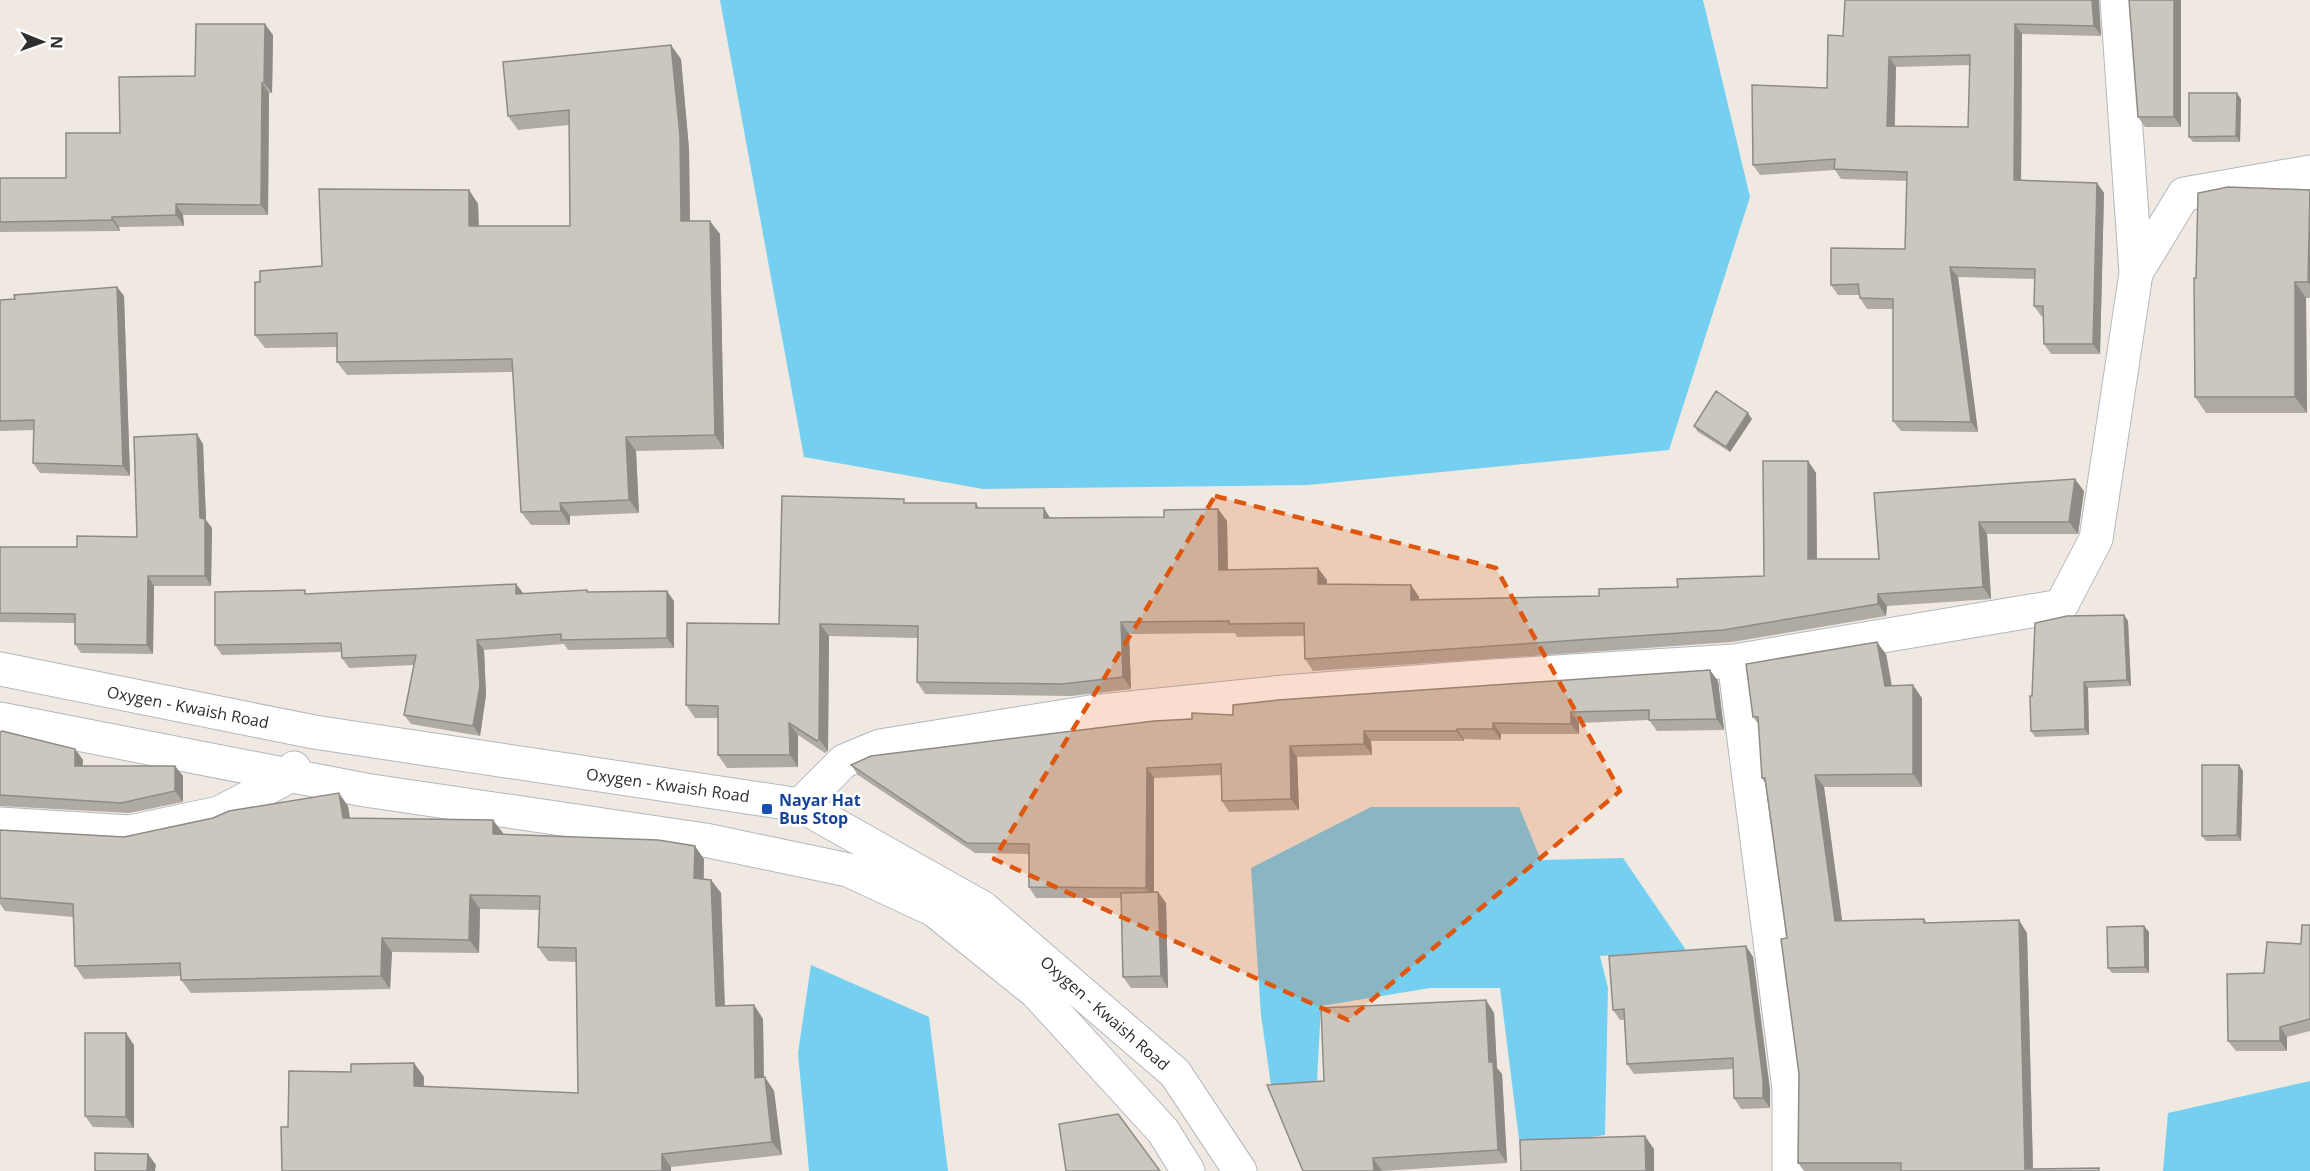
<svg xmlns="http://www.w3.org/2000/svg" width="2310" height="1171" font-family="'Open Sans',sans-serif">
  <style>
    .water { fill: #75cff0 }
    .lines { fill: none; stroke-linecap: round; stroke-linejoin: round }
    .street-casing { stroke: #b4b7c1; stroke-width: 35 }
    .secondary-casing { stroke: #b4b7c1; stroke-width: 35 }
    .street { stroke: #fff; stroke-width: 33 }
    .secondary { stroke: #fff; stroke-width: 33 }
    .wall { fill: #afaba4; fill-rule: evenodd }
    .shaded-wall { fill: #8e8b86 }
    .building { fill: #cbc7bf; stroke: #8e8b86; stroke-width: 1.5; fill-rule: evenodd }
    .marked { fill: #df570e; fill-opacity: 0.2; stroke: #df570e; stroke-width: 4.5; stroke-dasharray: 12 8; stroke-linejoin: round }
    .transit-dot { fill: #1a4fb4; stroke: #fff; stroke-width: 2 }
    .labels { text-anchor: middle; dominant-baseline: central; stroke-width: 5; stroke-linejoin: round; paint-order: stroke }
    .street-label { font-size: 16px; fill: #2e2e2e; stroke: #fff }
    .transit-label { font-size: 16px; font-weight: bold; fill: #164399; stroke: #fff; text-anchor: start }
  </style>
  <rect width="100%" height="100%" fill="#efe9e1"/>
  <path class="water" d="M720,0h983l47,197 -81,253 -361,35 -325,4 -179,-32z
    M1371,807h148l22,53 82,-2 63,92 -86,6 8,32 -3,147 -85,12 -20,-159h-70l-109,18 -4,75 -46,4 -10,-70 -10,-147z
    M811,965l118,52 19,154h-139l-11,-118z
    M2310,1081v90h-147l5,-58z"/>
  <g class="lines">
    <g class="street-casing">
      <path id="street" d="M2136,273l48,-79 126,-22
        M1734,661l55,428v82
        M800,805l44,-44 36,-15 211,-34 193,-20 209,-16 241,-15 327,-55 35,-67 40,-266 -19,-273"/>
    </g>
    <g class="secondary-casing">
      <path id="secondary" d="M0,669l314,63 486,73 183,103 192,165 65,98
        M0,719l365,71 340,50 143,30 86,40 102,82 127,139 25,40
        M0,824l130,8 89,-19 71,-37 4,-8"/>
    </g>
    <use href="#street" class="street"/>
    <use href="#secondary" class="secondary"/>
  </g>
  <path class="wall" d="M2098,1l3,35 -79,-2 -1,146 76,3 7,10 -4,161h-49l-7,-10 -1,-28h-2l-7,-10v-27l-76,-2 20,155 -77,-1 -8,-10v-112h-26l-7,-11 -1,-3h-21l-7,-10 74,-36 2,-68 -66,-2 -6,-9 -75,5 -7,-10 74,-77 16,-52zM1970,65l-2,62 -73,-1 1,-59z
    M2181,13v114h-36l-7,-10z
    M273,35l-1,58h-3l-1,122h-85l1,11 -65,1 1,4 -120,1v-54h66l54,-45 75,-57z
    M681,59l8,90 1,72 30,13 4,215 -88,2 3,62 -69,3v9h-39l-10,-13 -8,-140 -166,3 -10,-13v-15l-72,1 -10,-13 5,-53 62,-16 147,-76 9,14 1,22h91l-1,-101 -51,5 -10,-14z
    M2241,99l-1,43h-47l-4,-5z
    M2310,190v108h-4l1,115h-101l-11,-16 1,-119z
    M117,287l7,9 6,180 -90,-3 -7,-10 1,-33 -34,1v-131l15,-1z
    M1752,419l-22,33 -32,-20 -4,-6z
    M203,444l3,76 6,8 -1,58h-57l-1,68 -72,-1 -6,-9v-21l-75,-1v-75h77l60,-10z
    M1808,461l8,12 1,86h62l-5,-66 210,-2 -6,43h-91l4,65 -104,7 -1,10 -154,26 -419,29 -8,-12 -1,-23 -67,1 -2,-4 -106,1 2,55 -60,7 -146,-2 -8,-12v-44l-88,-2 -1,115 -3,2 -27,-18v32l-71,1 -9,-13v-37h-23l-9,-13 93,-81 128,-121h69l3,5 71,10 114,-1 54,-8 9,12 1,48 99,11v4l84,1 8,12v2l180,-3 165,-20z
    M516,584l7,9 65,-1 86,9v47l-106,2 -4,-6 -80,6 2,45 -6,41 -69,-12 -7,-9 10,-50 -65,3 -7,-10v-6l-120,3 -7,-10 92,-51z
    M2124,615l4,6 3,65 -43,2 1,47 -54,2 -4,-6 1,-35z
    M1886,654l6,32 30,12v89h-98l18,134 82,-2 3,4 100,10 6,236 68,2h-297l-6,-8 1,-89 -12,-136 -22,-155 -3,-5 -3,-53 -6,-8z
    M1718,681l6,49 -67,1 -8,-11 -70,3v11h-78v6l-37,-1v2h-93l1,14 -75,2 2,53 -70,2 -7,-11 -1,-26 -67,3v114h4l8,11 2,85h-37l-8,-11 -2,-79h-85l-7,-11v-33l-54,-1 -117,-78 -7,-10 341,-46 41,-4z
    M0,732l75,17 8,11 -1,6h93l8,10v26l-54,11 -129,-7z
    M2239,765l4,6 -2,70h-35l-4,-5z
    M348,806l2,12 153,15v1l201,25v20l7,1 10,13 4,112h29l9,14 1,58 10,14 8,64 -111,12 -383,-40 63,-55 63,-9 10,14v10l154,6 -2,-131 -28,-1 -10,-14 1,-37 -59,-1 -1,44 -87,-1 -2,37 -199,4 -10,-13v-4l-97,3 -9,-13 -2,-49 -68,-6 -5,-7v-74l124,7z
    M2310,925v106l-23,6v14h-51l-8,-10 36,-68 37,-29z
    M2144,926l5,6v41h-37l-4,-5z
    M1746,946l7,11 17,133v18l-29,1 -7,-11 -1,-29 -99,5 -7,-10 -3,-44h-4l-7,-10z
    M1486,1000l8,13 3,55 5,6 5,89 -125,8h-79l21,-90z
    M134,1045v83l-41,-1 -8,-11z"/>
  <path class="shaded-wall" d="M2092,0h7l2,36 -7,-10z
    M2174,0h7v127l-7,-10z
    M265,24l8,11 -1,58 -8,-10z
    M2015,24l7,10 -1,156 -7,-10z
    M671,45l10,14 8,90 1,86 -9,-14z
    M1889,57l7,10 -2,69 -7,-10z
    M262,83l7,10 -1,122 -7,-10z
    M2237,93l4,6 -1,43 -4,-6z
    M2097,183l7,10 -4,161 -7,-10z
    M469,190l9,14 1,36 -10,-14z
    M2310,200v85l-2,-3z
    M176,204l7,11 1,11 -8,-11z
    M112,217l7,10 1,4 -8,-11z
    M710,221l10,13 4,215 -9,-14z
    M1950,267l8,10 20,155 -7,-10z
    M2295,282l11,16 1,115 -12,-16z
    M117,287l7,9 6,180 -7,-10z
    M1748,413l4,6 -22,33 -4,-5z
    M197,434l6,10 3,76 6,8 -1,58 -6,-10 -5,-58z
    M626,437l10,14 3,62 -10,-13z
    M1808,461l8,12 1,98 -9,-12z
    M2075,479l9,12 -6,43 -9,-12z
    M560,503l10,13v9l-9,-14z
    M1044,508l8,13 -8,-3z
    M1218,509l9,12 1,61 -9,-12z
    M1979,522l8,12 4,65 -8,-12z
    M1318,568l9,12v16l-9,-12z
    M148,576l6,10 -1,68 -6,-9z
    M516,584l7,9 -7,1z
    M1411,585l8,12v15l-8,-12z
    M667,591l7,10v47l-7,-10z
    M1878,594l9,12 -1,10 -8,-12z
    M2124,615l4,6 3,65 -4,-6z
    M1121,622l8,12 2,55 -8,-12z
    M820,624l9,12 -1,115 -9,-12z
    M477,640l7,10 2,45 -6,41 -7,-10z
    M1877,642l9,12 8,45 -9,-13z
    M1710,670l8,11 6,49 -7,-11z
    M2084,682l4,6 1,47 -4,-6z
    M1913,685l9,13v89l-9,-13z
    M1571,712l8,11v11l-8,-10z
    M789,723l9,12v32l-8,-12z
    M1493,723l8,11v6l-8,-11z
    M1457,729l7,10v2l-8,-10z
    M1364,731l7,10 1,14 -8,-11z
    M1290,746l7,11 2,53 -8,-11z
    M75,749l8,11 -1,17 -7,-11z
    M2239,765l4,6 -2,70 -4,-6z
    M175,766l8,10v26l-8,-11z
    M1147,768l7,10v121l-8,-11z
    M1815,775l9,12 20,147 -9,-13z
    M339,793l9,13 4,26 -9,-14z
    M493,820l10,13 -1,14 -9,-13z
    M695,846l9,13 -1,32 -9,-13z
    M711,880l10,13 4,126 -9,-13z
    M1158,892l8,11 2,85 -7,-12z
    M470,895l10,14 -1,44 -10,-13z
    M2019,920l8,13 6,238 -8,-2z
    M2144,926l5,6v41l-4,-6z
    M382,938l10,14 -2,37 -9,-13z
    M1746,946l7,11 17,133v18l-7,-10z
    M1486,1000l8,13 3,55 5,6 5,89 -9,-13 -9,-88z
    M754,1005l9,14 1,73 -9,-14z
    M2280,1027l7,10v14l-7,-10z
    M126,1033l8,12v83l-8,-11z
    M414,1063l10,14 -1,23 -9,-14z
    M765,1077l9,14 8,64 -10,-13z
    M1645,1136l9,13v22h-8z
    M148,1154l8,11 -1,6h-8z
    M662,1154l9,13v4h-9z
    M1373,1158l9,13h-8z"/>
  <path class="building" d="M1845,0h247l2,26 -79,-2 -1,156 83,3 -4,161h-49l-1,-38h-9l1,-37 -85,-2 21,155 -78,-1v-122l-33,-1 -2,-14 -27,1v-37l74,1 2,-77 -73,-3 1,-10 -82,6 -1,-80 75,3 1,-53 15,1zM1970,55l-2,72 -81,-1 2,-69z
    M2129,0h45v117h-36z
    M196,24h69l-1,59h-2l-1,122 -85,-1v11l-64,2v3l-112,2v-44h66v-45h54l-1,-56 76,-1z
    M671,45l9,91 1,85h29l5,214 -89,2 3,63 -69,3 1,8 -40,1 -9,-153 -175,3v-29l-82,2v-53h5v-11l62,-5 -3,-77 150,1v36h101l-1,-116 -61,6 -5,-54z
    M2189,93h48l-1,43 -47,1z
    M2228,187l82,3 -2,92h-13v115h-100l-1,-119h2l2,-85z
    M117,287l6,179 -90,-3 1,-43 -34,1v-121l15,-1 -1,-4z
    M1716,391l32,22 -22,34 -32,-21z
    M197,434l3,84 5,1v57h-57l-1,69 -72,-1v-30l-75,-1v-66h77v-11l60,1 -3,-100z
    M1763,461h45v98h71l-5,-66 201,-14 -6,43h-90l4,65 -105,7v10l-155,26 -418,29 -1,-36 -75,1v-3l-108,1 2,55 -61,7 -145,-2 1,-56 -98,-2 -1,115 -2,2 -28,-18 1,32h-72v-49l-32,-1 1,-82 92,1 3,-128 122,3v4h72v5h68v10l120,-1v-7l54,-1 1,61 99,-2v16l93,1v15l188,-4v-7l79,-2 -1,-8 87,-3z
    M516,584v10l71,-4v2l80,-1v47l-106,2v-6l-84,6 3,46 -7,40 -69,-11 12,-60 -74,3 -1,-15 -126,2v-53l90,-2v4z
    M2124,615l3,65 -43,2 1,47 -54,2 -1,-35h2l3,-73 32,-7z
    M1877,642l8,44 28,-1v89l-98,1 20,146 89,-2v4l95,-3 6,249 74,-1v3h-198v-8h-103l1,-89 -18,-135 6,-1 -22,-160h-3l-4,-61h-5l-7,-53z
    M1710,670l7,49 -68,1v-10l-78,2v12l-78,-1v6h-36l-1,2h-92v13l-74,2 1,53 -69,2 -1,-37 -74,4 -1,120 -117,-1v-43l-62,-1 -116,-78 20,-9 283,-35 38,-2v-6l41,2v-10l45,-5z
    M2,731l73,18v17h100v25l-54,12 -121,-8v-63z
    M2202,765h37l-2,70 -35,1z
    M339,793l4,25 150,2v14l165,6 37,6 -1,32 17,2 5,126 38,-1 1,73 10,-1 7,65 -110,12v17h-380l-1,-44h7l1,-56 62,1v-8l63,-1v23l164,7 -2,-145 -38,-1 2,-51 -70,-1 -1,45 -87,-2 -1,38 -200,4 -1,-17 -105,3 -2,-62 -73,-6v-68l124,7 89,-19 16,-7z
    M1158,892l3,84 -38,1 -2,-84z
    M2302,925h8v94l-30,8v14h-52l-1,-67 37,-1 3,-31 34,2z
    M2144,926l1,41 -37,1 -1,-41z
    M1746,946l17,134v18h-29l-1,-40 -106,6 -3,-55 -11,1 -4,-54z
    M1486,1000l3,62h4l5,88 -125,8 1,13h-71l-36,-86 57,-4 -3,-73z
    M85,1033h41v84l-41,-1z
    M1118,1114l42,57h-94l-7,-47z
    M1645,1136l1,35h-125l-1,-31z
    M95,1153l53,1 -1,17h-52z"/>
  <path class="marked" d="M1215,496l281,72 124,223 -272,229 -354,-161z"/>
  <rect class="transit-dot" x="761" y="803" width="12" height="12" rx="3"/>
  <g class="labels">
    <g class="street-label">
      <text transform="translate(188 707) rotate(11)">Oxygen - Kwaish Road</text>
      <text transform="translate(668 785) rotate(8)">Oxygen - Kwaish Road</text>
      <text transform="translate(1105 1013) rotate(41)">Oxygen - Kwaish Road</text>
    </g>
    <g class="transit-label">
      <text x="779" y="800">Nayar Hat<tspan x="779" dy="18">Bus Stop</tspan></text>
    </g>
  </g>
  <g transform="translate(42 42) rotate(91)" stroke="#ffffff" stroke-width="4.5" paint-order="stroke">
  <path d="M0-4.5L10 22L0 15L-10 22Z" fill="#2e2e2e"/>
  <text y="-9" font-size="16" font-weight="bold" text-anchor="middle" fill="#2e2e2e">N</text>
  </g>
</svg>
